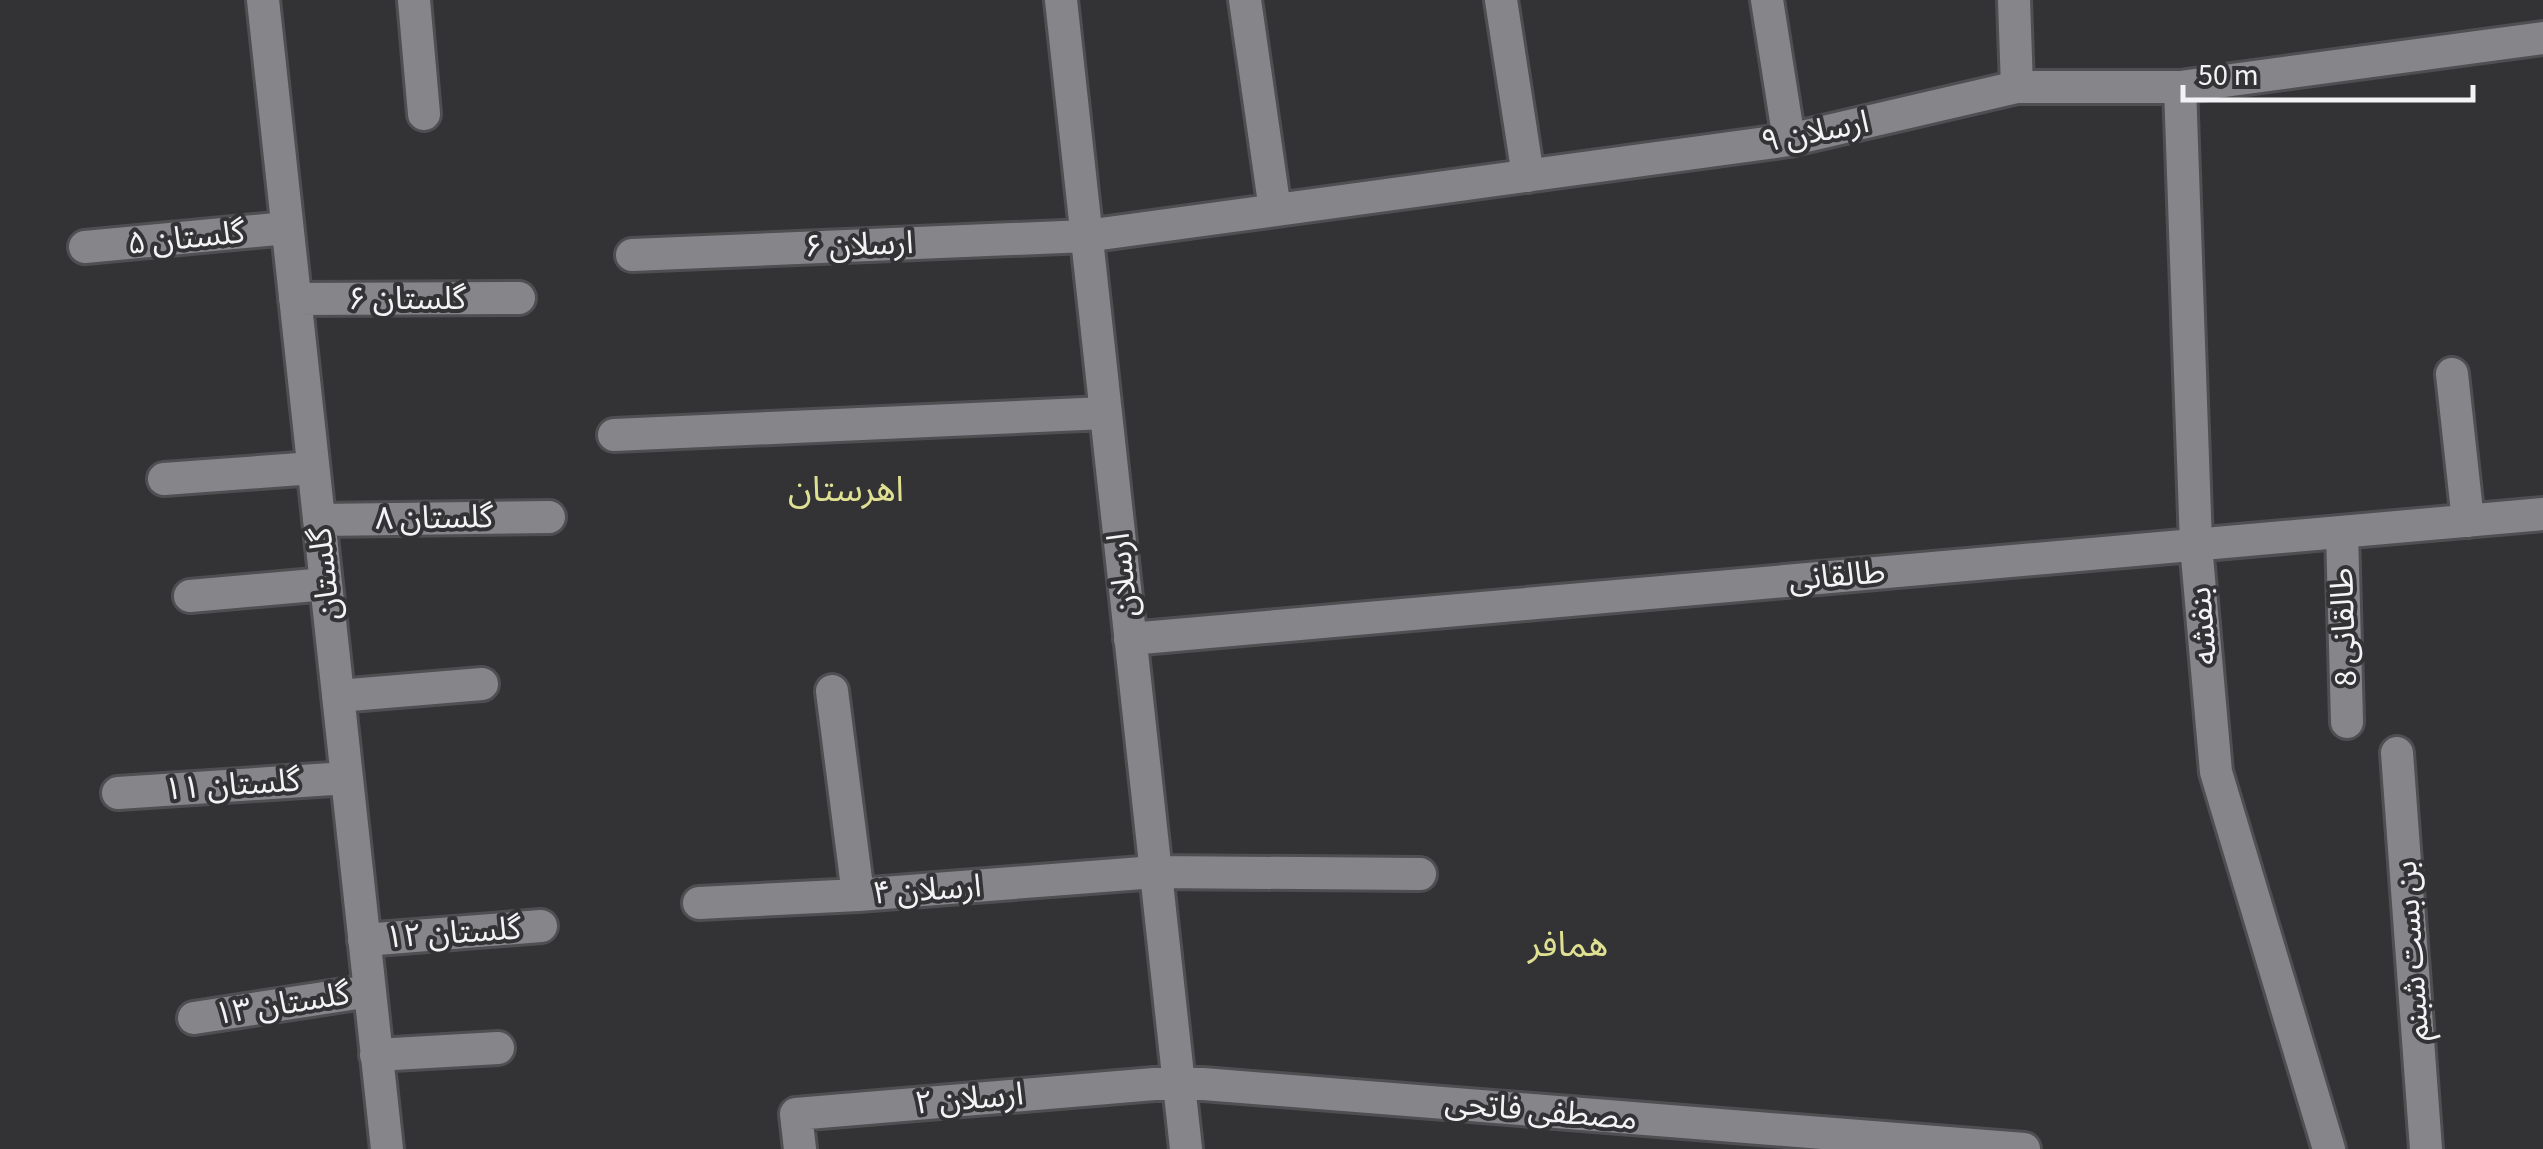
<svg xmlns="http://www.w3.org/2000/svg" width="2543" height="1149" font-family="'Source Sans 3','Noto Sans Arabic',sans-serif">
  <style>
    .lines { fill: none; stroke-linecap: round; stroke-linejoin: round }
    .minor-casing { stroke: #4f4f52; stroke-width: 38 }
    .minor { stroke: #86858a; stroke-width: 32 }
    .labels { text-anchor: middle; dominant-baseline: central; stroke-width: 8; stroke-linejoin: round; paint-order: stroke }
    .street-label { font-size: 32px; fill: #f3f3f5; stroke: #333336 }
    .neighbourhood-label { font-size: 35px; fill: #dfe091; stroke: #333336 }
  </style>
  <rect width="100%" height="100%" fill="#333336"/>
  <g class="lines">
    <g class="minor-casing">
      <path id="minor" d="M263,0l124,1149
        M414,0l10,114
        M1061,0l125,1149
        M1245,0l30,210
        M1501,0l27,176
        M1767,0l22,140
        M2014,0l3,87
        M2180,87l16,458 20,227 113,377
        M85,247l202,-19
        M632,255l454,-19 703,-96 228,-53h163l363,-49
        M295,299l224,-1
        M2452,374l16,147
        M614,435l491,-22
        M164,479l149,-11
        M319,520l230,-3
        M2342,532l5,190
        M190,596l136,-12
        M1130,639l1413,-125
        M832,691l26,204
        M338,696l144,-12
        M2397,753l29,396
        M118,793l229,-15
        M699,903l159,-8 297,-23 265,2
        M364,940l177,-14
        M194,1018l176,-27
        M376,1055l122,-7
        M800,1149l-4,-35 382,-32 846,67"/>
    </g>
    <use href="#minor" class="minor"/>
  </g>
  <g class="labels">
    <g class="street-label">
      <text transform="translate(1815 132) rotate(-11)">ارسلان ۹</text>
      <text transform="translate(186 238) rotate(-6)">گلستان ۵</text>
      <text transform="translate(859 245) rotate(-2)">ارسلان ۶</text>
      <text x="407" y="299">گلستان ۶</text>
      <text transform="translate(434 518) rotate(-1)">گلستان ۸</text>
      <text transform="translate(325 574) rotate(-96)">گلستان</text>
      <text transform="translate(1123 575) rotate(-96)">ارسلان</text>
      <text transform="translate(1837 576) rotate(-5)">طالقانی</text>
      <text transform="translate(2203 626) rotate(-95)">بنفشه</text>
      <text transform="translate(2344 627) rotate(-92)">طالقانی 8</text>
      <text transform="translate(232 785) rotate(-4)">گلستان ۱۱</text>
      <text transform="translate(927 890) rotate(-4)">ارسلان ۴</text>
      <text transform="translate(453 933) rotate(-4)">گلستان ۱۲</text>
      <text transform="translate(2412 951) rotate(-94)">بن بست شبنم</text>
      <text transform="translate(282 1004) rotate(-9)">گلستان ۱۳</text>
      <text transform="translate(969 1099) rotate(-5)">ارسلان ۲</text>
      <text transform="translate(1541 1111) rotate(5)">مصطفی فاتحی</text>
    </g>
    <g class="neighbourhood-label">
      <text x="846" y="490">اهرستان</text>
      <text x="1568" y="945">همافر</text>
    </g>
  </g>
  <path d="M2183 85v15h290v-15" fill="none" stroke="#f3f3f5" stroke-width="5"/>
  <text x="2198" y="85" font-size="30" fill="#f3f3f5" stroke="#333336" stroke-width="8" paint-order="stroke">50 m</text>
</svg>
